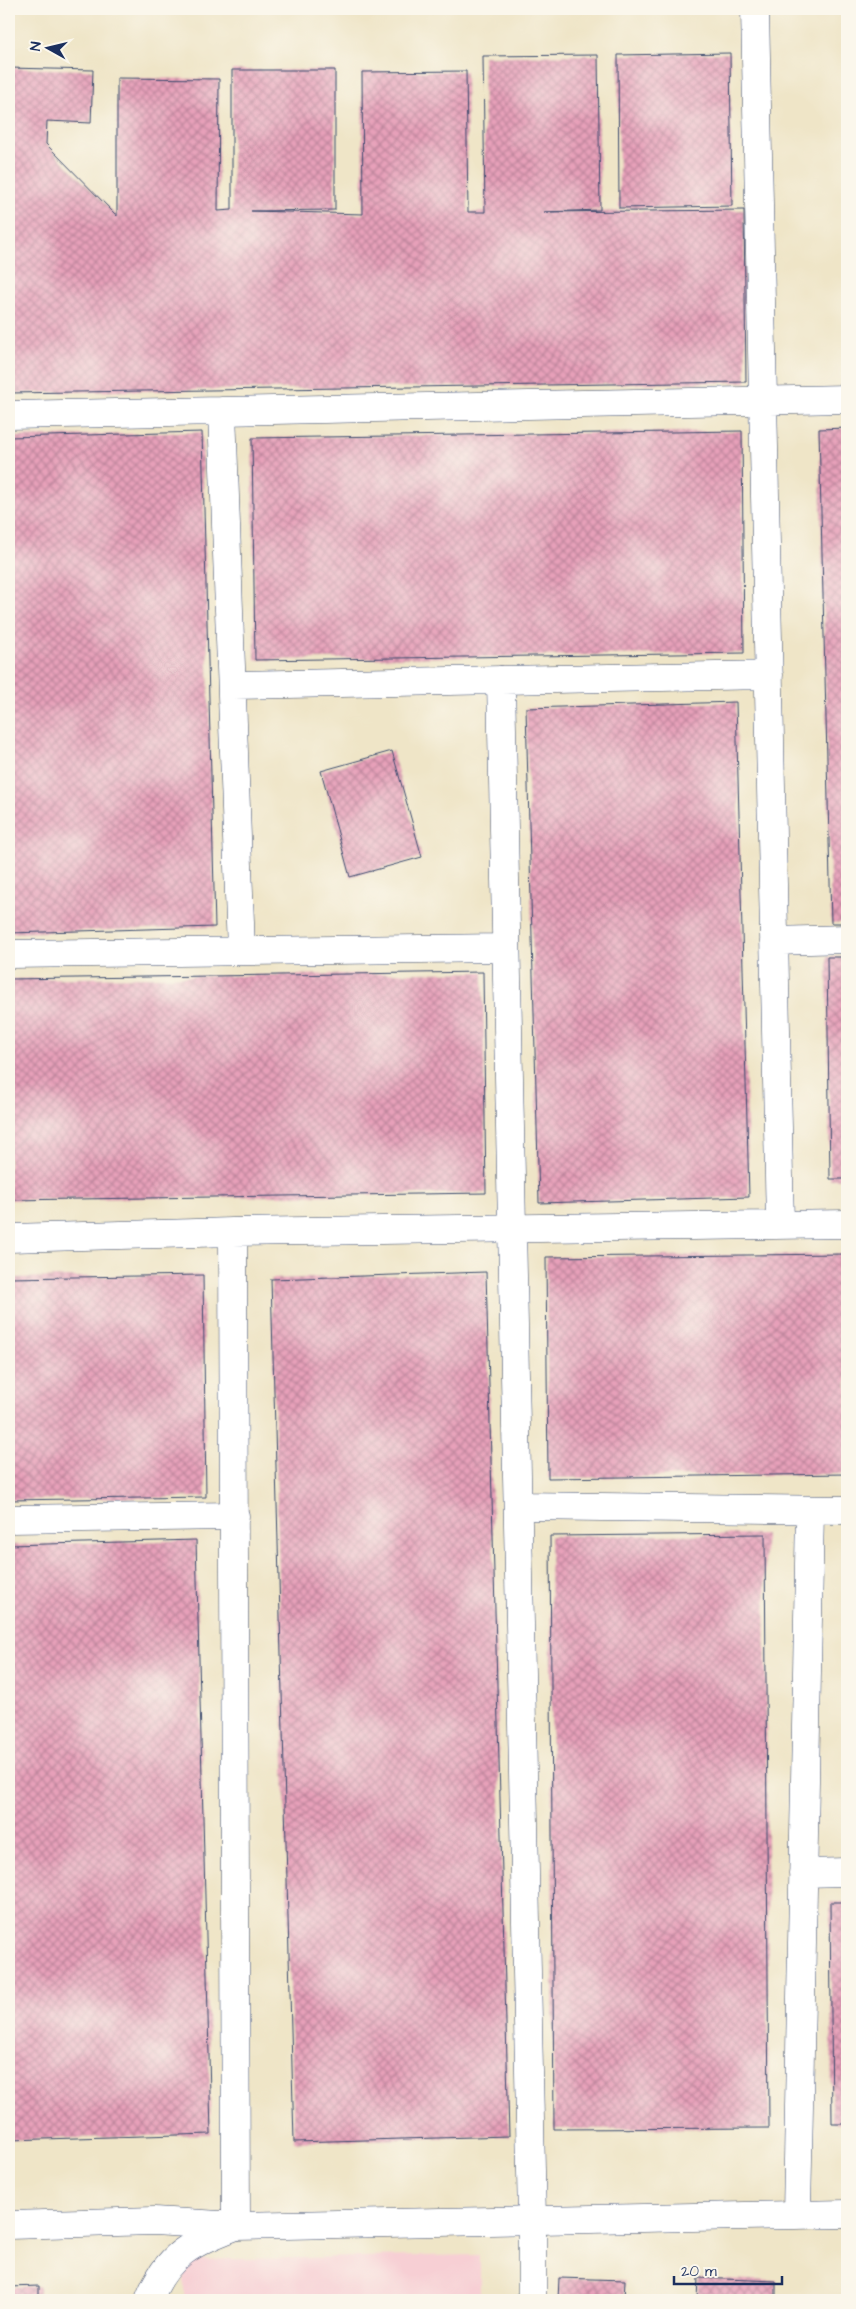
<svg xmlns="http://www.w3.org/2000/svg" width="856" height="2309" font-family="'Architects Daughter',sans-serif">
  <style>
    .built { fill: #f7cfd4 }
    .building { fill: url(#building-cross-hatch) }
    .lines { fill: none; stroke-linecap: round; stroke-linejoin: round }
    .minor-casing { stroke: #3b4a6e; stroke-width: 29 }
    .tertiary-casing { stroke: #3b4a6e; stroke-width: 29 }
    .minor { stroke: #fff; stroke-width: 28 }
    .tertiary { stroke: #fff; stroke-width: 28 }
  </style>
  <defs>
    <pattern id="building-cross-hatch" width="8" height="8" patternUnits="userSpaceOnUse" patternTransform="scale(1.25)"><rect width="8" height="8" fill="#e7a0b9"/><path d="M0 0l8 8M0 8l8-8" fill="none" stroke="#ba839a"/></pattern>
  </defs>
  <rect width="100%" height="100%" fill="#fbf7ec"/>
  <filter id="ink" filterUnits="userSpaceOnUse"><feTurbulence type="fractalNoise" baseFrequency=".02" numOctaves="2"/><feDisplacementMap in="SourceGraphic" scale="10" xChannelSelector="R" yChannelSelector="G"/><feConvolveMatrix kernelMatrix="1 2 1 2 8 2 1 2 1" color-interpolation-filters="sRGB"/></filter>
  <filter id="wash" filterUnits="userSpaceOnUse"><feTurbulence type="fractalNoise" baseFrequency=".0096" numOctaves="4" result="noise"/><feDisplacementMap in="SourceGraphic" scale="20" xChannelSelector="R" yChannelSelector="G"/><feGaussianBlur stdDeviation="1.12" result="paint"/><feColorMatrix in="noise" values="0 0 0 0 0 0 0 0 0 0 0 0 0 0 0 0 0 1.4 0 .05"/><feComposite in="paint" operator="in"/></filter>
  <g filter="url(#wash)">
    <rect width="100%" height="100%" fill="#efe5c7"/>
    <path class="built" d="M480,2255v45h-296v-40z"/>
    <g id="blocks">
      <path class="building" d="M730,53l2,153 -113,2 -1,-153z
        M598,55l2,155 -56,2 200,-2 2,172 -737,11v-325l84,2 -2,53 -44,-2 -1,23 71,72v-138l102,1 -1,132 14,-1v-140h103v140l-84,1 112,3 -1,-142 104,-1 2,141h17l-2,-156z
        M847,428v495h-16l-12,-494z
        M742,431l2,222 -489,7 -3,-222z
        M202,432l13,495 -206,6v-496z
        M736,702l13,495 -210,6 -13,-495z
        M392,751l30,106 -72,20 -29,-106z
        M827,957h20v222h-17z
        M483,972l3,221 -477,7v-221z
        M847,1254v220l-299,4 -2,-221z
        M486,1272l23,864 -215,6 -23,-863z
        M203,1275l3,222 -197,3v-222z
        M765,1534l4,594 -215,1 -4,-593z
        M196,1540l15,594 -202,6v-595z
        M830,1902h17v222h-15z
        M559,2278l66,2 -1,20h-66z
        M698,2278l78,3v19h-79z
        M39,2286v14h-30v-13z"/>
    </g>
  </g>
  <g filter="url(#ink)">
    <use href="#blocks" fill-opacity="0" stroke="#3b4a6e" stroke-width="1"/>
    <g class="lines">
      <g class="minor-casing">
        <path id="minor" d="M755,9l25,1216
          M222,411l19,540
          M9,415l838,-16
          M501,680l31,1540v80
          M233,685l536,-10
          M774,941l73,-2
          M9,954l497,-6
          M9,1238l224,-6 614,-8
          M518,1506l329,4
          M9,1519l226,-3
          M803,1873l44,-1
          M797,2214l13,-704
          M9,2225l145,-4 82,5 -3,-994"/>
      </g>
      <g class="tertiary-casing">
        <path id="tertiary" d="M149,2300c18,-47 44,-57 87,-74l611,-12"/>
      </g>
      <use href="#minor" class="minor"/>
      <use href="#tertiary" class="tertiary"/>
    </g>
  </g>
  <rect width="856" height="2309" fill="none" stroke="#fbf7ec" stroke-width="30"/>
  <g transform="translate(48 48) rotate(278)" stroke="#fbf7ec" stroke-width="4" paint-order="stroke">
  <path d="M0-4L9 19L0 12L-9 19Z" fill="#1b2f5e"/>
  <text y="-8" font-size="14" font-weight="bold" text-anchor="middle" fill="#1b2f5e">N</text>
  </g>
  <path d="M674 2276v8h108v-8" fill="none" stroke="#1b2f5e" stroke-width="2.5"/>
  <text x="681" y="2276" font-size="15" fill="#1b2f5e" stroke="#fbf7ec" stroke-width="4" paint-order="stroke">20 m</text>
</svg>
